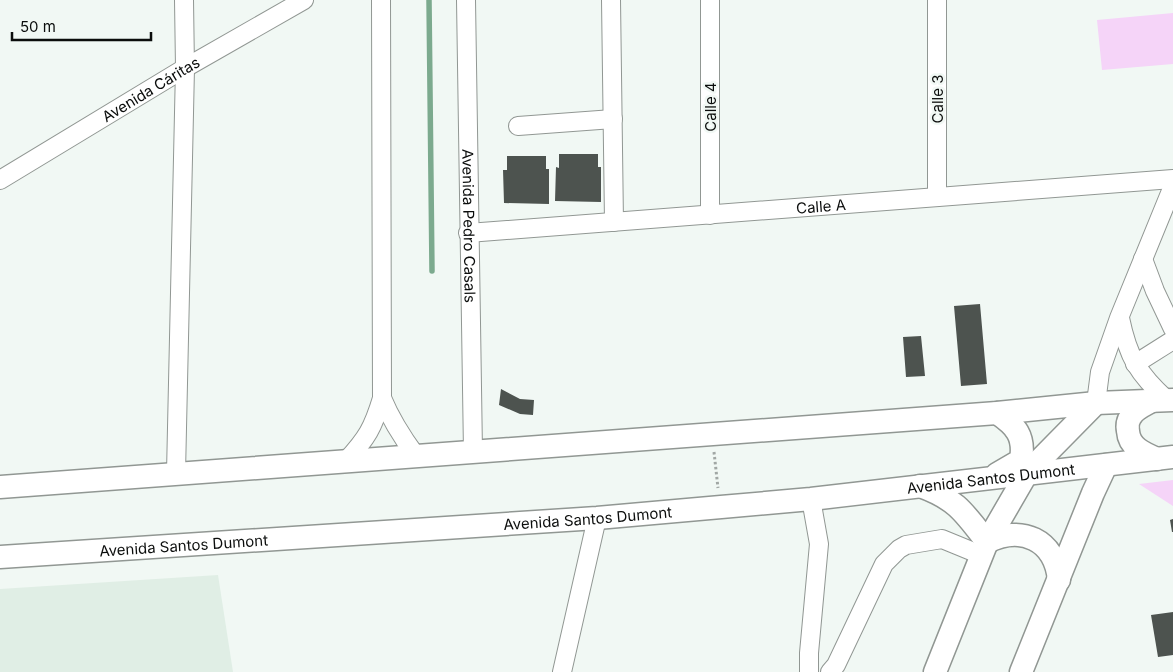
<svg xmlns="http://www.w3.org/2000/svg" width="1173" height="672" font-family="Inter,sans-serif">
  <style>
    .built { fill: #e0eee5 }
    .green { fill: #f5d4f8 }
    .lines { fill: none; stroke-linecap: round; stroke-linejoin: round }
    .stream { stroke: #7caa8e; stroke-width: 5.5 }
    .building { fill: #4d534f }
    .minor-casing { stroke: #919793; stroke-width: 20 }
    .major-casing { stroke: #919793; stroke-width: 25 }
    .path { stroke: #a1a7a4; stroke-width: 3; stroke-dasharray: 2.5 2.5; stroke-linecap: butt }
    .minor { stroke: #fff; stroke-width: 18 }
    .major { stroke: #fff; stroke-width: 22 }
    .labels { text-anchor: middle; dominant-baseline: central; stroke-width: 5; stroke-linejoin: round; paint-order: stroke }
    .street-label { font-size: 15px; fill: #0b0d0c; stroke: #f1f8f4 }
  </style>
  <rect width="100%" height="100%" fill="#f1f8f4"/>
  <path class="built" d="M218,575l15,97h-233v-83z"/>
  <path class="green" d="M1173,13v51l-71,6 -5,-50z
    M1173,480v26l-34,-22z"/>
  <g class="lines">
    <path class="stream" d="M429,0l3,271"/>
  </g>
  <path class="building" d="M559,154h39v13h3v35l-46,-1 1,-34 3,1z
    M507,156h39v13h3v35l-45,-1 -1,-33h4z
    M980,304l7,80 -26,2 -7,-80z
    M921,336l4,40 -19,1 -3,-40z
    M501,389l19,10 14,1 -1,15 -13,-1 -21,-9z
    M1173,519v13h-1l-2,-12z
    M1173,612v43l-15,2 -7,-42z"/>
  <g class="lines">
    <g class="minor-casing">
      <g id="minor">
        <path id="s1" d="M466,0l7,452"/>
        <path d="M611,0l3,222"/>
        <path d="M518,126l95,-7"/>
        <path id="s2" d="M0,180l185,-112 119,-68"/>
        <path d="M937,197v-197"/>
        <path d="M710,215v-215"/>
        <path id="s3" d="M468,233l705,-54"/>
        <path d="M1143,259l12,32 18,38"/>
        <path d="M1120,318c8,39 18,56 48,83"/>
        <path d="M1135,364l38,-24"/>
        <path d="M382,398c9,22 20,39 34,58"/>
        <path d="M1096,403l4,-31 19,-54 54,-132"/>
        <path d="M346,461c21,-23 27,-33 36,-63l-1,-398"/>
        <path d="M176,473l9,-405 -1,-68"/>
        <path d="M562,672l35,-154"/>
        <path d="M809,672v-19l10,-109 -8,-45"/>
        <path d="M830,672l6,-7 48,-101 15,-15 7,-4 36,-6 39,16"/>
      </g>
    </g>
    <g class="major-casing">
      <g id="major">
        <path d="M1150,402c-7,4 -15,7 -19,14 -3,4 -4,10 -3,15 1,16 15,22 29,28"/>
        <path d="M997,413c19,13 28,23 24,47l-24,14"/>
        <path d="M920,486c36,13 44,26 67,56 34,-17 68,-3 72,38"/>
        <path d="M0,487l997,-74 99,-10 77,-3"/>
        <path id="s4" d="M0,557l597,-39 124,-11 90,-8 362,-42"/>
        <path d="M935,672l52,-130 40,-69 69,-70"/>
        <path d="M1021,672l72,-179 13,-28"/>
      </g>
    </g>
    <path class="path" d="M714,452l4,36"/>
    <use href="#minor" class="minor"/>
    <use href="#major" class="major"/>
  </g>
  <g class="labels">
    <g class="street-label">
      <text stroke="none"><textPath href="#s2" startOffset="176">Avenida Cáritas</textPath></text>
      <text transform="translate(937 99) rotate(-90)">Calle 3</text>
      <text transform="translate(710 107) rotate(-90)">Calle 4</text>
      <text stroke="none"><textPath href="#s3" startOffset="354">Calle A</textPath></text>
      <text stroke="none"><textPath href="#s1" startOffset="226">Avenida Pedro Casals</textPath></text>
      <text stroke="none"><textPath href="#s4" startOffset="994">Avenida Santos Dumont</textPath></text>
      <text stroke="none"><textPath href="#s4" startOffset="589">Avenida Santos Dumont</textPath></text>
      <text stroke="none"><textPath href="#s4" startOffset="184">Avenida Santos Dumont</textPath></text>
    </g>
  </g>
  <path d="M12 32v8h139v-8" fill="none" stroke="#0b0d0c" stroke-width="2.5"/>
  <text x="20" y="32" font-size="15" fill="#0b0d0c" stroke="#f1f8f4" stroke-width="4" paint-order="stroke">50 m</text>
</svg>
